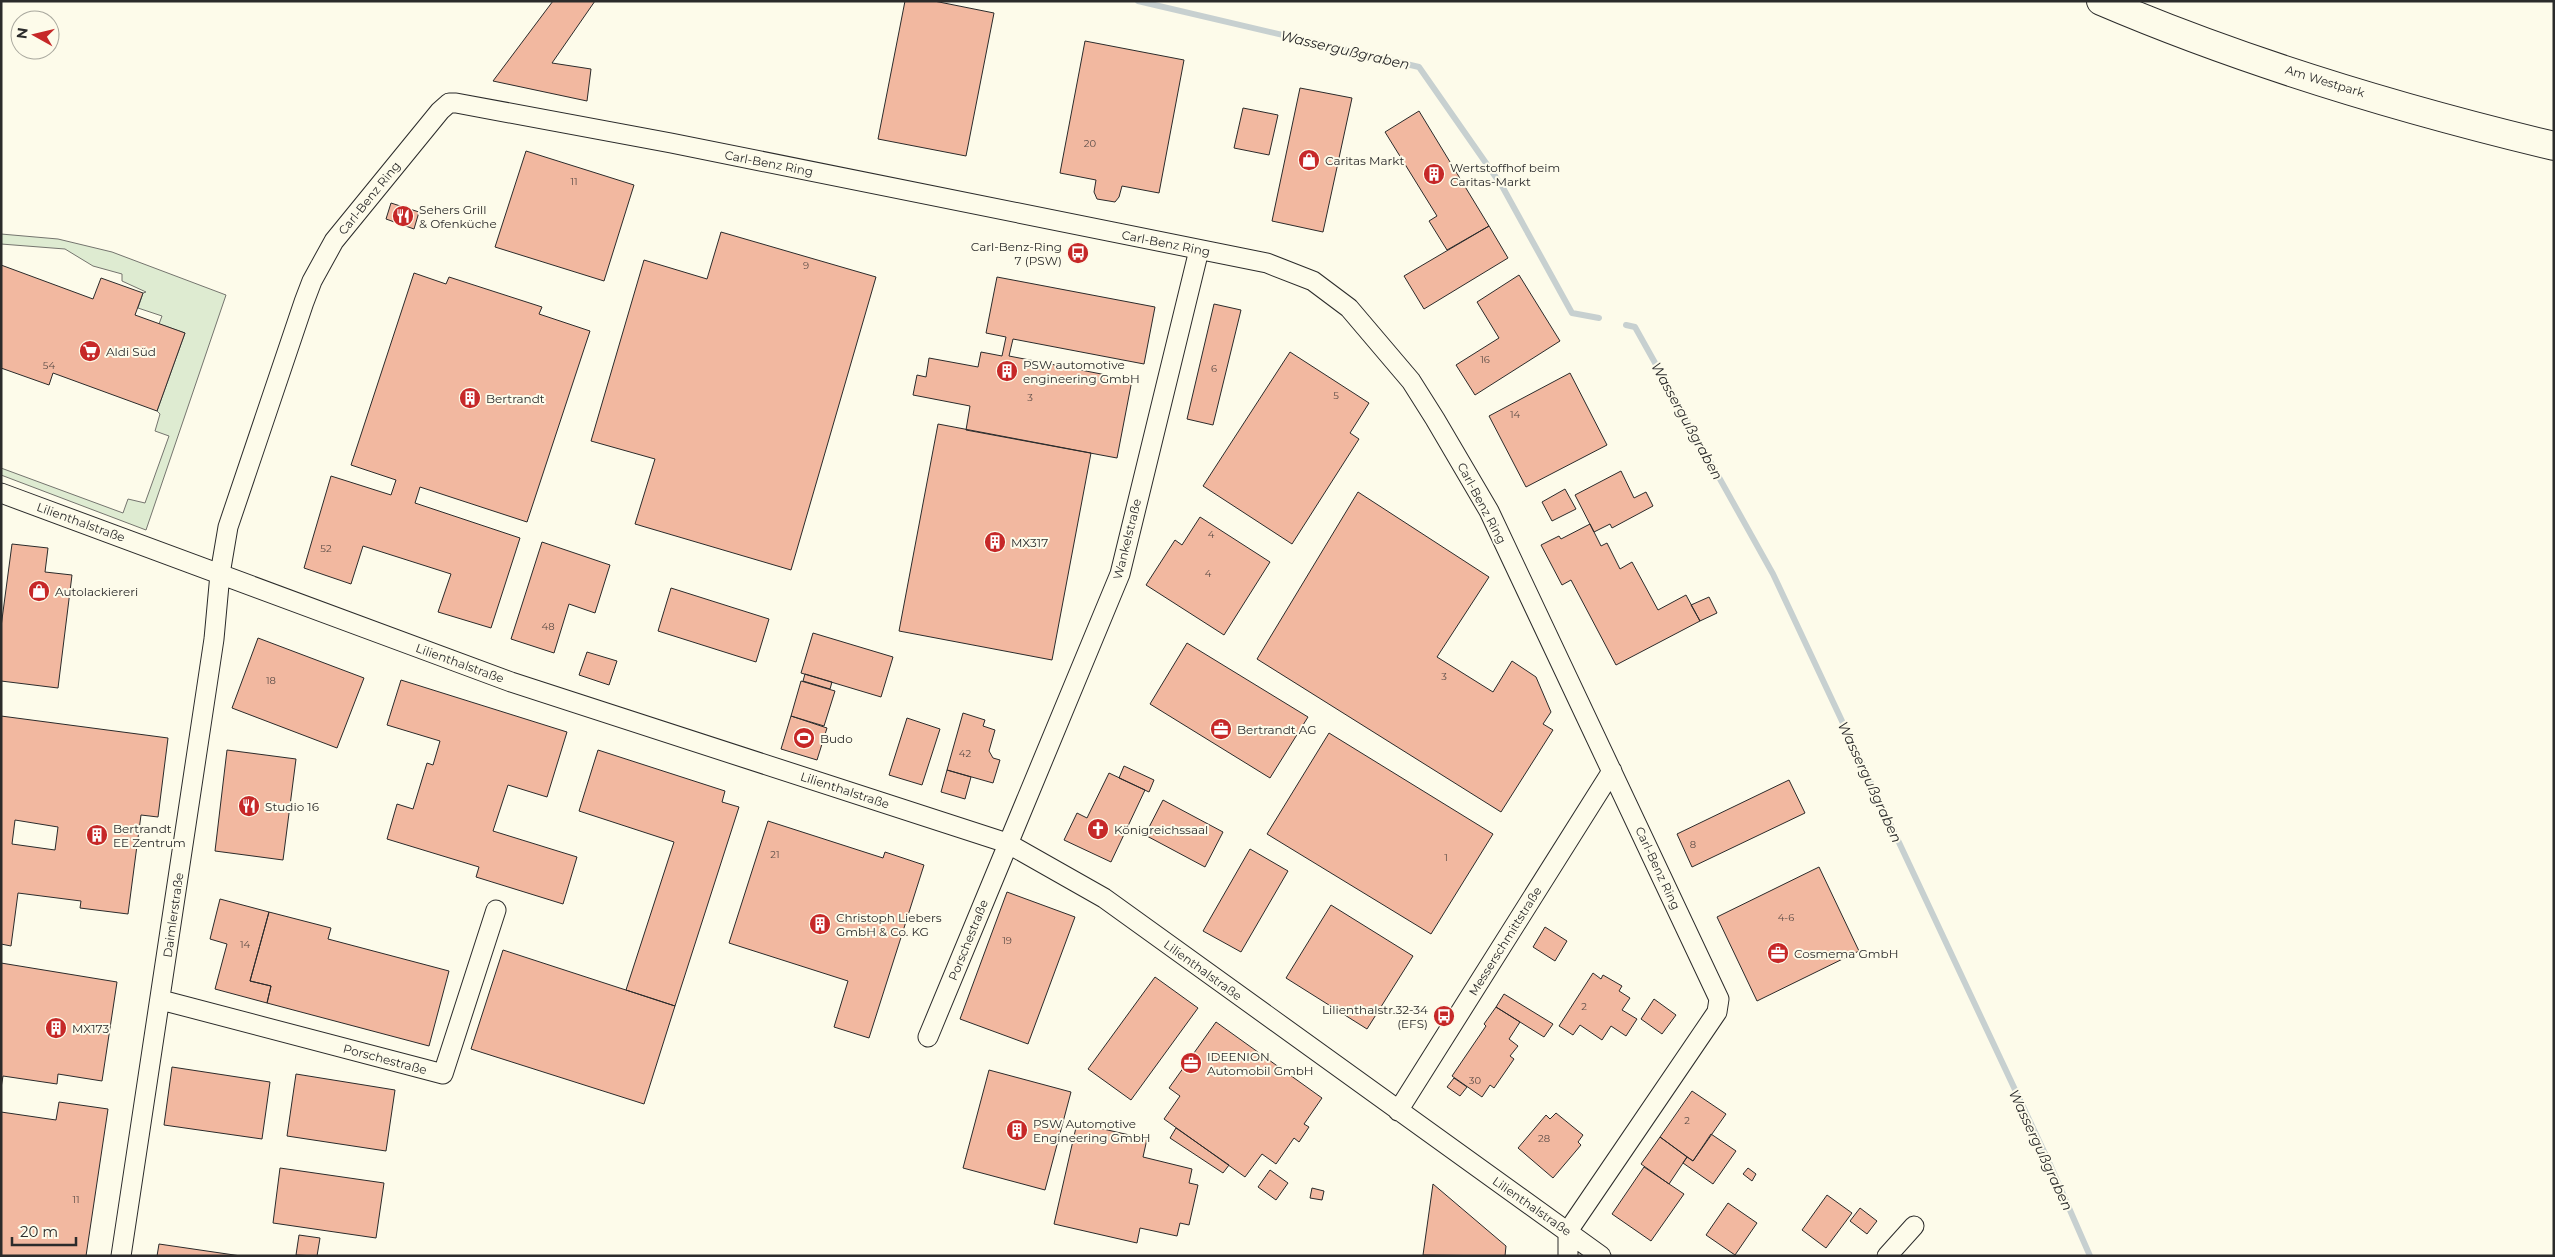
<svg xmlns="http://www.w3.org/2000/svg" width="2555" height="1257" font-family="Montserrat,sans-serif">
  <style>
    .green { fill: #deebd1; stroke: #74746e }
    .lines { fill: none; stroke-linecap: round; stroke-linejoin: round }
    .stream { stroke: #c7d0d0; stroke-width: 6 }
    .building { fill: #f2b8a0; stroke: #2b2b2b; fill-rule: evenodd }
    .minor-casing { stroke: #2b2b2b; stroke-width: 21 }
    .secondary-casing { stroke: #2b2b2b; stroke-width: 30 }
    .minor { stroke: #fdfbea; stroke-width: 19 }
    .secondary { stroke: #fdfbea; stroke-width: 28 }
    .labels { text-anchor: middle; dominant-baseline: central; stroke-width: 4; stroke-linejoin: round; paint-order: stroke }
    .number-label { font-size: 10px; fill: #5d4e48 }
    .street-label { font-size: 12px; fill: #2b2b2b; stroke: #fdfbea }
    .poi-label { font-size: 12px; fill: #2b2b2b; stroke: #fdfbea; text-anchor: start }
    .water-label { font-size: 14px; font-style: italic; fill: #2b2b2b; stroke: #fdfbea }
  </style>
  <rect width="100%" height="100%" fill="#fdfbea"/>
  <path class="green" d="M1,234l57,5 54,13 114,43 -80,235 -145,-55v-7l122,45 5,-14 17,4 24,-67 -14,-5 5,-17 -3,-3 28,-78 -26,-9 3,-8 -24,-8 5,-15 3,-1 -24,-11v-7l-29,-8 -28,-17 -64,-5z"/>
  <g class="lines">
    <path class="stream" d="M1138,1l281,66 83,119 70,127 27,5
      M1626,325l9,2 138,247 275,586 42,96"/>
  </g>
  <path class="building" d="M553,1h42l-43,62 39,6 -4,32 -94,-20z
    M905,1h29l60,12 -28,143 -88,-17z
    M1085,41l99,19 -25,133 -37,-7 -3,11 -4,5 -18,-3 -3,-7 2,-12 -36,-7z
    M1300,88l52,10 -29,134 -51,-11z
    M1243,108l35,7 -9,40 -35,-7z
    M1419,111l70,115 -42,24 -18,-29 8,-5 -52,-84z
    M526,151l108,34 -30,96 -109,-34z
    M391,203l28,9 -5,17 -28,-10z
    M1489,226l19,32 -84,51 -20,-33z
    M721,232l155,45 -85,293 -156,-46 20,-65 -64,-18 53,-181 63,19z
    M1,265l92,34 8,-21 42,15 -8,22 50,18 -28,78 -104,-38 -4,12 -48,-17z
    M414,273l32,11 3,-7 93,30 -3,7 51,17 -63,191 -107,-35 -5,16 105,35 -29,90 -53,-16 13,-38 -88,-28 -12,38 -47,-16 27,-92 60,19 5,-15 -45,-15z
    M1519,275l41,66 -85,54 -19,-30 43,-27 -22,-36z
    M997,277l158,30 -11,57 -131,-25 -4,17 123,24 -15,78 -151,-28 4,-24 -57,-11 4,-20 9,2 3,-19 49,9 3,-15 21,4 4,-19 -20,-4z
    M1214,304l27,6 -28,115 -26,-6z
    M1290,352l79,51 -19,30 9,6 -67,105 -89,-58z
    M1570,373l37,72 -81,42 -37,-71z
    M938,424l153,29 -39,207 -153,-29z
    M1621,471l13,27 12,-6 7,14 -41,22 -2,-4 -16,8 -19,-37z
    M1565,489l11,20 -24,12 -10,-19z
    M1358,492l131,85 -52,80 56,35 19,-31 24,16 15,35 -8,12 10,6 -52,82 -244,-153z
    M1200,517l70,45 -46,73 -78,-50 29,-45 7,5z
    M1590,524l11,22 6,-3 13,26 12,-7 26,48 28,-15 14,26 -84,44 -45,-85 -9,5 -21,-40 18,-9 2,3z
    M542,542l68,23 -15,48 -26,-9 -15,49 -43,-14z
    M12,544l36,4 -3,24 27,3 -14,113 -57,-7v-54z
    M671,588l98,31 -13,43 -98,-31z
    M1709,597l8,16 -17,8 -9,-16z
    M813,633l80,24 -12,40 -80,-24z
    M258,638l106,40 -27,70 -105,-40z
    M1187,643l121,74 -38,61 -120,-74z
    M587,652l30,9 -8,24 -30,-10z
    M805,674l27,8 -2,7 -27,-8z
    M401,680l166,52 -20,65 -39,-12 -15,46 84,26 -14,47 -87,-27 3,-10 -92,-28 10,-35 16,5 14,-46 6,2 7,-24 -53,-16z
    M801,681l34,10 -11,35 -33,-10z
    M963,713l22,7 -2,6 12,4 -6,21 4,7 7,2 -7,23 -46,-13z
    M1,716l167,22 -10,79 -17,-2 -13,99 -48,-6 1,-7 -63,-8 -7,53 -10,-2zM15,820l43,7 -3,23 -43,-6z
    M791,716l36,12 -10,32 -36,-11z
    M907,718l33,11 -18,56 -33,-10z
    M1329,733l164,101 -62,100 -164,-100z
    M227,750l69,9 -13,101 -68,-9z
    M598,750l127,41 -3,11 17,5 -64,199 -49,-16 48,-148 -95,-31z
    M1124,766l30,14 -5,12 -30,-14z
    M947,770l24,7 -6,22 -24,-7z
    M1109,773l36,17 -34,72 -47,-22 13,-27 10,5z
    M1789,780l16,33 -113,54 -15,-33z
    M1163,800l60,32 -18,35 -60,-32z
    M768,821l115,37 2,-6 39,13 -55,173 -35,-11 14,-46 -119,-38z
    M1250,849l38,22 -47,81 -38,-21z
    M1819,867l40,84 -102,50 -40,-84z
    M1007,892l68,25 -47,127 -68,-25z
    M220,899l49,13 -19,69 21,5 -4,17 -52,-14 12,-45 -17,-5z
    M1331,905l82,51 -46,73 -81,-51z
    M269,912l62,16 -3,11 121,32 -20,75 -162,-43 4,-17 -21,-5z
    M1545,927l22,14 -12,20 -22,-14z
    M503,950l172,56 -31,98 -173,-55z
    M1,963l116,19 -15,99 -44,-7 -1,10 -54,-8 -2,12z
    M1593,973l8,6 2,-4 19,11 -3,5 11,7 -8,12 15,9 -11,17 -15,-10 -9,14 -22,-15 -7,10 -14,-9z
    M1155,977l43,31 -67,92 -43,-31z
    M1504,994l49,30 -9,13 -48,-30z
    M1654,999l22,16 -14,19 -21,-15z
    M1496,1007l24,15 -11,17 9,7 -8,10 4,3 -20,29 -4,-3 -8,12 -30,-21 34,-50 -2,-2z
    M1216,1022l106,76 -18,26 5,3 -10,15 -5,-4 -18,26 -14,-10 -17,23 -81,-58 16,-23 -11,-8z
    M172,1067l98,15 -8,57 -98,-14z
    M989,1070l82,22 -26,98 -82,-22z
    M296,1074l99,16 -9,61 -99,-15z
    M1454,1078l13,9 -7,9 -13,-9z
    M1692,1091l34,23 -33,47 -33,-24z
    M59,1102l49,7 -22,147h-85v-144l55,8z
    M1556,1113l27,22 -5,7 3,3 -28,33 -35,-30 28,-33 4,4z
    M1077,1123l70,16 -4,18 49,12 -3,14 9,2 -9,40 -9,-2 -3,13 -37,-8 -3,15 -83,-19z
    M1176,1128l53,37 -6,8 -53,-35z
    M1711,1134l25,17 -23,33 -30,-21 4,-6 6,4z
    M1660,1137l27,20 -18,27 -28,-20z
    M1644,1167l40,27 -33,47 -39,-27z
    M280,1168l104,15 -8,55 -103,-15z
    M1748,1168l8,6 -4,7 -9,-7z
    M1270,1170l18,13 -12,17 -18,-13z
    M1433,1184l73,62 -1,10 -82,-1z
    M1312,1188l12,3 -2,9 -12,-2z
    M1827,1195l25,18 -26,35 -24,-18z
    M1728,1203l29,20 -22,32 -29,-20z
    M1860,1208l17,13 -10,13 -17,-13z
    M299,1235l21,3 -3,18 -21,-1z
    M159,1244l82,12h-84z"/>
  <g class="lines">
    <g class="minor-casing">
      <path id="minor" d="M1,493l510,189 496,161 97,55 497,358
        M161,1000l282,74 53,-164
        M928,1037l192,-463 79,-324
        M1398,1111l214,-340
        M121,1256l93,-617 6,-65 8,-47 76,-225 8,-21 22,-40 106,-130 9,-8h7l215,40 596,120 46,18 36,27 62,73 24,38 54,92 230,488 -2,13 -149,219v25
        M1887,1256l27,-30"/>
    </g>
    <g class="secondary-casing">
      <path id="secondary" d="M2101,1c145,62 299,108 453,145"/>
    </g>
    <use href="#minor" class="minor"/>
    <use href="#secondary" class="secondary"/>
  </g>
  <defs>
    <g id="shop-disc" transform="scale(1.125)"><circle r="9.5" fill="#c62828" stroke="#fdfbea"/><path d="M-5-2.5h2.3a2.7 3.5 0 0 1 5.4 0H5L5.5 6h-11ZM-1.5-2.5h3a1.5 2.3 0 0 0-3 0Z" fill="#fff"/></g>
    <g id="building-disc" transform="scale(1.125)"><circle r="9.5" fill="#c62828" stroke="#fdfbea"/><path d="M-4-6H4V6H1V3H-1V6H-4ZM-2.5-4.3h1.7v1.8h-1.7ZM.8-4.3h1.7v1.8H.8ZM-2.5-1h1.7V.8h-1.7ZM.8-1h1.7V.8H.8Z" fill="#fff"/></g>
    <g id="restaurant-disc" transform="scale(1.125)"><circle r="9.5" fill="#c62828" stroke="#fdfbea"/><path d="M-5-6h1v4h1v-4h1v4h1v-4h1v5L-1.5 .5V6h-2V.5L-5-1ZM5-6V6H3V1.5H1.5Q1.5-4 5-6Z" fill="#fff"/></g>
    <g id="bus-disc" transform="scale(1.125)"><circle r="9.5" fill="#c62828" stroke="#fdfbea"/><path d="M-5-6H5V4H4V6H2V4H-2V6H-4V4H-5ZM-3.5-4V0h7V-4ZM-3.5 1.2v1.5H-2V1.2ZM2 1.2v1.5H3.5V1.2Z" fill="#fff"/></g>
    <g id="supermarket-disc" transform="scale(1.125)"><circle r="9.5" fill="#c62828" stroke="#fdfbea"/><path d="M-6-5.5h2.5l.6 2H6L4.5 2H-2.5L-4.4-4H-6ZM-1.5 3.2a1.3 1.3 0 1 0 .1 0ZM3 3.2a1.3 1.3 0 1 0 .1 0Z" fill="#fff"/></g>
    <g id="office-disc" transform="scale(1.125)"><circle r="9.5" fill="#c62828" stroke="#fdfbea"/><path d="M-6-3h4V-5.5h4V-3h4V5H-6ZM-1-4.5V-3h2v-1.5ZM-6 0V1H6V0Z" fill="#fff"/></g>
    <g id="stadium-disc" transform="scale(1.125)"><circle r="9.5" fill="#c62828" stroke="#fdfbea"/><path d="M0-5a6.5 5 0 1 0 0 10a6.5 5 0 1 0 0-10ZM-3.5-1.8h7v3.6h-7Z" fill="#fff"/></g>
    <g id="church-disc" transform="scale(1.125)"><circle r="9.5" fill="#c62828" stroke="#fdfbea"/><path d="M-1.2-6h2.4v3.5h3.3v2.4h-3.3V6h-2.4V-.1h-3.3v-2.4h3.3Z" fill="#fff"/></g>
  </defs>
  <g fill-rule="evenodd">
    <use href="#shop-disc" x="1309" y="160"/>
    <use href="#building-disc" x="1434" y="174"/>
    <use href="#restaurant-disc" x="403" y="216"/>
    <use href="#bus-disc" x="1078" y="253"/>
    <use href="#supermarket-disc" x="90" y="351"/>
    <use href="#building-disc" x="1007" y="371"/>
    <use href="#building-disc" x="470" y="398"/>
    <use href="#building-disc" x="995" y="542"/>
    <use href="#shop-disc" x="39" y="591"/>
    <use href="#office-disc" x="1221" y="729"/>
    <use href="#stadium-disc" x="804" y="738"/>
    <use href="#restaurant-disc" x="249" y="806"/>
    <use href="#church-disc" x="1098" y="829"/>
    <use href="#building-disc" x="97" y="835"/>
    <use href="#building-disc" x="820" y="924"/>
    <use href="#office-disc" x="1778" y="953"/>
    <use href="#bus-disc" x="1444" y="1016"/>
    <use href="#building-disc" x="56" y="1028"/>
    <use href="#office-disc" x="1191" y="1063"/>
    <use href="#building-disc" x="1017" y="1130"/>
  </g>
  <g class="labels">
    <g class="number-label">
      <text x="1090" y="143">20</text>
      <text x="574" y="181">11</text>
      <text x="806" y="265">9</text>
      <text x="1485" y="359">16</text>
      <text x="49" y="365">54</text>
      <text x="1214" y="368">6</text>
      <text x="1336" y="395">5</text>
      <text x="1030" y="397">3</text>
      <text x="1515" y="414">14</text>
      <text x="1211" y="534">4</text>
      <text x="326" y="548">52</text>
      <text x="1208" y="573">4</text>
      <text x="548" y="626">48</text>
      <text x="1444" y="676">3</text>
      <text x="271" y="680">18</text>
      <text x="965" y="753">42</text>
      <text x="1693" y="844">8</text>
      <text x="775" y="854">21</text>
      <text x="1446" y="857">1</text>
      <text x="1786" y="917">4-6</text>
      <text x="1007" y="940">19</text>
      <text x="245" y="944">14</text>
      <text x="1584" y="1006">2</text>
      <text x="1475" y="1080">30</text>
      <text x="1687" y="1120">2</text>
      <text x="1544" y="1138">28</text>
      <text x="76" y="1199">11</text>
    </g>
    <g class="street-label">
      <text transform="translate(2325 81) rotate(17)">Am Westpark</text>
      <text transform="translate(769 163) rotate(11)">Carl-Benz Ring</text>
      <text transform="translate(369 198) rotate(-51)">Carl-Benz Ring</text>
      <text transform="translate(1166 243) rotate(11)">Carl-Benz Ring</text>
      <text transform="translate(1482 503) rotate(62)">Carl-Benz Ring</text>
      <text transform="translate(81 522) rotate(20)">Lilienthalstraße</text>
      <text transform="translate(1127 539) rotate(-76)">Wankelstraße</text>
      <text transform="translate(460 663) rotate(20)">Lilienthalstraße</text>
      <text transform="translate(845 790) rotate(18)">Lilienthalstraße</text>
      <text transform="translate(1658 868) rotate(65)">Carl-Benz Ring</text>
      <text transform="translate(173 915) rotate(-82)">Daimlerstraße</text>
      <text transform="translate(968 940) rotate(-68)">Porschestraße</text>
      <text transform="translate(1505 941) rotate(-58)">Messerschmittstraße</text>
      <text transform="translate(1203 970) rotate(36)">Lilienthalstraße</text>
      <text transform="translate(385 1059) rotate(15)">Porschestraße</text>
      <text transform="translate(1532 1206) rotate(35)">Lilienthalstraße</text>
    </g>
    <g class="poi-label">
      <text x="1325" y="160">Caritas Markt</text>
      <text x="1450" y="167">Wertstoffhof beim<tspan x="1450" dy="14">Caritas-Markt</tspan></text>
      <text x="419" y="209">Sehers Grill<tspan x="419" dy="14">&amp; Ofenküche</tspan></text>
      <text x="1062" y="246" text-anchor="end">Carl-Benz-Ring<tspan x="1062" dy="14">7 (PSW)</tspan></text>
      <text x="106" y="351">Aldi Süd</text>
      <text x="1023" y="364">PSW automotive<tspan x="1023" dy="14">engineering GmbH</tspan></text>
      <text x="486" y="398">Bertrandt</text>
      <text x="1011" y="542">MX317</text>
      <text x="55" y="591">Autolackiereri</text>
      <text x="1237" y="729">Bertrandt AG</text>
      <text x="820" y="738">Budo</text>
      <text x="265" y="806">Studio 16</text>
      <text x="113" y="828">Bertrandt<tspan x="113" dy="14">EE Zentrum</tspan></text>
      <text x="1114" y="829">Königreichssaal</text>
      <text x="836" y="917">Christoph Liebers<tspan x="836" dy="14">GmbH &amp; Co. KG</tspan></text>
      <text x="1794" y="953">Cosmema GmbH</text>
      <text x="1428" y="1009" text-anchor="end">Lilienthalstr.32-34<tspan x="1428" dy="14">(EFS)</tspan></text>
      <text x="72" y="1028">MX173</text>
      <text x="1207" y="1056">IDEENION<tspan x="1207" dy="14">Automobil GmbH</tspan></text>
      <text x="1033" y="1123">PSW Automotive<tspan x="1033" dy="14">Engineering GmbH</tspan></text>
    </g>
    <g class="water-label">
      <text transform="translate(1345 50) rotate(13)">Wassergußgraben</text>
      <text transform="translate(1687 421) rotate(61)">Wassergußgraben</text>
      <text transform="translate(1870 782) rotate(65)">Wassergußgraben</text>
      <text transform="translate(2041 1150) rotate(65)">Wassergußgraben</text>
    </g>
  </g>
  <rect width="2555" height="1257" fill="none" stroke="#2b2b2b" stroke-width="5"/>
  <g transform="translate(35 35) rotate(278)"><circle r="24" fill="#fdfbea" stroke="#a9a89e"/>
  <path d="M0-4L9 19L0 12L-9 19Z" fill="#c62828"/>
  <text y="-8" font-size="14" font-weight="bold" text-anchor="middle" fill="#2b2b2b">N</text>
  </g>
  <path d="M12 1237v8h64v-8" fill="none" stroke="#2b2b2b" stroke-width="2.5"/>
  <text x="20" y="1237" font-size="15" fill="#2b2b2b" stroke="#fdfbea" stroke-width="4" paint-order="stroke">20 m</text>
</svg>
